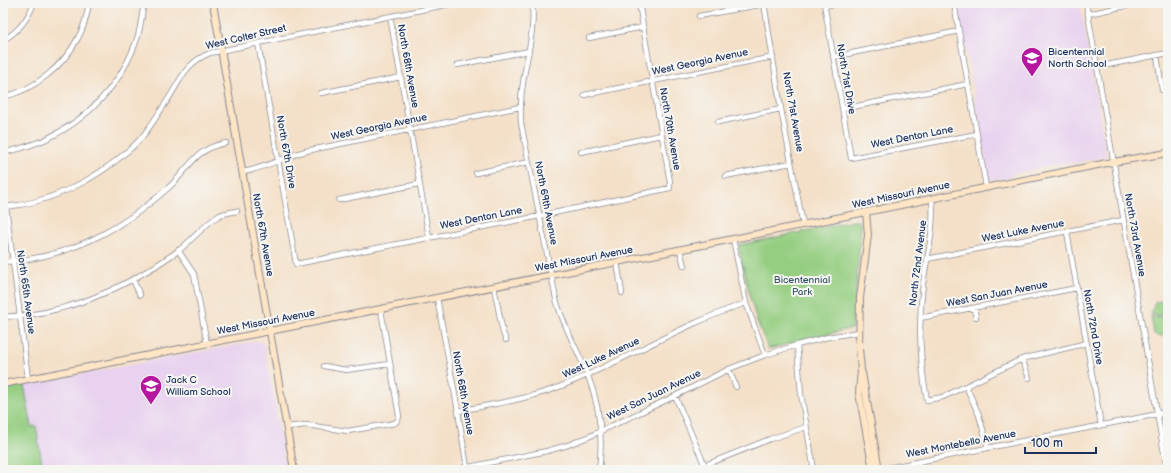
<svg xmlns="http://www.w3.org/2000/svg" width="1171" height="473" font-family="'Balsamiq Sans',sans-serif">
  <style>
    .built { fill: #e8d2ef }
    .green { fill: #95ce81; stroke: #587e70 }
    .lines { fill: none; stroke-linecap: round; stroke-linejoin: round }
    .street-casing { stroke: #888893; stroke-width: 6 }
    .secondary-casing { stroke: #888893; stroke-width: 8 }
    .street { stroke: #fff; stroke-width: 4.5 }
    .secondary { stroke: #fee5c5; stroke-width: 6 }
    .labels { text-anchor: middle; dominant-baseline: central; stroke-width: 4; stroke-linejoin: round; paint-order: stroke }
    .street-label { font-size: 10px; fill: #1b2f5e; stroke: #f6f6f2 }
    .poi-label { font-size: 10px; fill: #1b2f5e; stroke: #f6f6f2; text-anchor: start }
    .park-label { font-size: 10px; fill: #3a5767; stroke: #f6f6f2 }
  </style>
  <rect width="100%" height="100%" fill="#f6f6f2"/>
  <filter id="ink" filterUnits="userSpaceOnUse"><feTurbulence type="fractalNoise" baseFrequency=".025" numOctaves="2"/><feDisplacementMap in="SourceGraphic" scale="8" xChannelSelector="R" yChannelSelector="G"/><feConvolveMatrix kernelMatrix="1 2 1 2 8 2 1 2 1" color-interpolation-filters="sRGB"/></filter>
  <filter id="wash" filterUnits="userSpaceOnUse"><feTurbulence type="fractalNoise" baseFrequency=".012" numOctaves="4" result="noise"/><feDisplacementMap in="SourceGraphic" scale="16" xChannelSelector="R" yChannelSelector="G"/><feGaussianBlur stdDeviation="0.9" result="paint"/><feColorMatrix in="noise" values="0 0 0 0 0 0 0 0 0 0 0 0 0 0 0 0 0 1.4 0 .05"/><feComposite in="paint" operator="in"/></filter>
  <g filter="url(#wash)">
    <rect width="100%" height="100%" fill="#f4e0c8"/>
    <path class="built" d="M958,3h122l26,149v5l-29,6h-14l-47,10 -9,5 -16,2 -2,-1z
      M256,341h4l2,1 3,6 21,122h-243l-7,-44 -4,1 -8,-42z"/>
    <path class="green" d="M854,221h5l2,6 -8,101 -85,21 -12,-31 -5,-17 -12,-52v-4z
      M1168,300v17l-17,-3 4,-12z
      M1151,316l17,3v16l-9,1 -5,-2z
      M24,385l8,42 4,-1 7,44h-40v-81z"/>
  </g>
  <g filter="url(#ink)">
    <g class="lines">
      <g class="street-casing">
        <path id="street" d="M532,3c3,25 -4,49 -8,73 -3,16 -4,31 -3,47l35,176c7,27 22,51 32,77 12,30 15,62 11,94
          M764,3l17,106 22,116
          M824,3l27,155 126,-24
          M954,3l32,184
          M1086,3l81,467
          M825,6l14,-3
          M1088,14l52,-11
          M390,16l39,221
          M699,16l65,-12
          M589,38l54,-11
          M3,40c15,-8 25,-21 31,-37
          M258,43l38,221 244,-48 130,-28v-6l-31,-179
          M1157,55l5,35
          M833,57l126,-26
          M457,65l72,-14
          M1097,67l71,-14
          M321,93l80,-16
          M584,95l189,-38
          M3,97c31,-7 60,-30 75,-59 6,-10 9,-23 11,-35
          M842,109l126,-25
          M718,122l63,-13
          M3,152c14,-1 28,-7 41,-12 44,-20 79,-57 94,-104 3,-11 4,-22 6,-33
          M581,152l80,-17
          M243,172c22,-4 41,-15 63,-21l214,-44
          M476,173l53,-11
          M725,176l66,-13
          M932,199c3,29 -5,57 -9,85 -5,38 -3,78 4,116l16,-3 79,-38 65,-16
          M339,200l80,-16
          M3,207c46,-3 92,-27 126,-57 15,-12 25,-30 36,-46 15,-21 18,-40 45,-51l245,-50
          M6,207l22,172
          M1067,232l34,193
          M733,239l13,64 19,52
          M178,250l16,24 13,70
          M680,250l4,16
          M927,259l196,-39
          M3,262c65,-4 116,-31 164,-73 23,-20 26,-40 59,-46
          M617,262l5,31
          M133,280l7,15
          M494,287l9,46 3,7
          M437,298l21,113 9,57
          M974,308l2,9
          M3,317c64,-2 123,-29 175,-66 14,-10 26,-27 42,-36 5,-2 11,-3 17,-4
          M920,318l157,-30
          M797,345l4,49 13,76
          M1022,359l7,19
          M324,366l22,4 44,-6
          M729,369l7,18
          M966,386l13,29 9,33
          M675,396l30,70
          M458,411c36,-7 72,-12 106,-26 62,-25 119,-61 182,-82
          M286,427l20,-2 42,6 47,-8 3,-3 1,-4 -18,-106
          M454,470l93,-19 21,-6 20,-8 87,-41 54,-27 36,-14 32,-10 31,-8 31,-5
          M693,470l77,-31 36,-12
          M877,470l291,-58"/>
      </g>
      <g class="secondary-casing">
        <path id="secondary" d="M213,3l81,467
          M866,212l2,23 -8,63 -1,50 2,22 -2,23 14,77
          M862,373l17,97
          M3,384l730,-145 374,-76 61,-10"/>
      </g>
      <use href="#street" class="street"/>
      <use href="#secondary" class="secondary"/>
    </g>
  </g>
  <defs>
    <g id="school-pin" transform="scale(1.15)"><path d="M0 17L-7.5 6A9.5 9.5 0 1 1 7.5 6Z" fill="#b5179e" stroke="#f6f6f2"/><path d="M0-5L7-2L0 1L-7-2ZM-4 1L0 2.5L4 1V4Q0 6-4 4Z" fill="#fff"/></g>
  </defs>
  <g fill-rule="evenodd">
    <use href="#school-pin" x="1032" y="58"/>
    <use href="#school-pin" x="151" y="386"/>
  </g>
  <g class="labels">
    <g class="street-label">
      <text transform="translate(246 37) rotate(-13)">West Colter Street</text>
      <text transform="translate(700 62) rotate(-12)">West Georgia Avenue</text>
      <text transform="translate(408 66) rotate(80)">North 68th Avenue</text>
      <text transform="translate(846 79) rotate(80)">North 71st Drive</text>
      <text transform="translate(793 112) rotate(80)">North 71st Avenue</text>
      <text transform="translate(379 127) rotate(-12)">West Georgia Avenue</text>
      <text transform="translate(670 129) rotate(80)">North 70th Avenue</text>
      <text transform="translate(912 137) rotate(-11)">West Denton Lane</text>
      <text transform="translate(286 152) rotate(80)">North 67th Drive</text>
      <text transform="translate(901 195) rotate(-12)">West Missouri Avenue</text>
      <text transform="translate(546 203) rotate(79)">North 69th Avenue</text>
      <text transform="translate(481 218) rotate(-11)">West Denton Lane</text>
      <text transform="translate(1023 231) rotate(-11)">West Luke Avenue</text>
      <text transform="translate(263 235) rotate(80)">North 67th Avenue</text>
      <text transform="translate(1135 235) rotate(80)">North 73rd Avenue</text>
      <text transform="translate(584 259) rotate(-11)">West Missouri Avenue</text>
      <text transform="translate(918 263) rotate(-83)">North 72nd Avenue</text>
      <text transform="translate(26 292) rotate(82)">North 65th Avenue</text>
      <text transform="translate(997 294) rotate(-11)">West San Juan Avenue</text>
      <text transform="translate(266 322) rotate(-11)">West Missouri Avenue</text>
      <text transform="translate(1093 327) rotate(80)">North 72nd Drive</text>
      <text transform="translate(601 358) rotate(-25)">West Luke Avenue</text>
      <text transform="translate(463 393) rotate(80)">North 68th Avenue</text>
      <text transform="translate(654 395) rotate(-26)">West San Juan Avenue</text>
      <text transform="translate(961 444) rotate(-11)">West Montebello Avenue</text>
    </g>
    <g class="poi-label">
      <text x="1048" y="52">Bicentennial<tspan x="1048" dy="12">North School</tspan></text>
      <text x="166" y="380">Jack C<tspan x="166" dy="12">William School</tspan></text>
    </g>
    <g class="park-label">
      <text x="802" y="280">Bicentennial<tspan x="802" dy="12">Park</tspan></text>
    </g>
  </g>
  <rect width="1171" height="473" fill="none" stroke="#f6f6f2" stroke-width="16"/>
  <path d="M1025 447v6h71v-6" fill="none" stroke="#1b2f5e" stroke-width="2"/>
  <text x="1031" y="447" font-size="12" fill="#1b2f5e" stroke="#f6f6f2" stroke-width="3" paint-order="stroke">100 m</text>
</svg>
